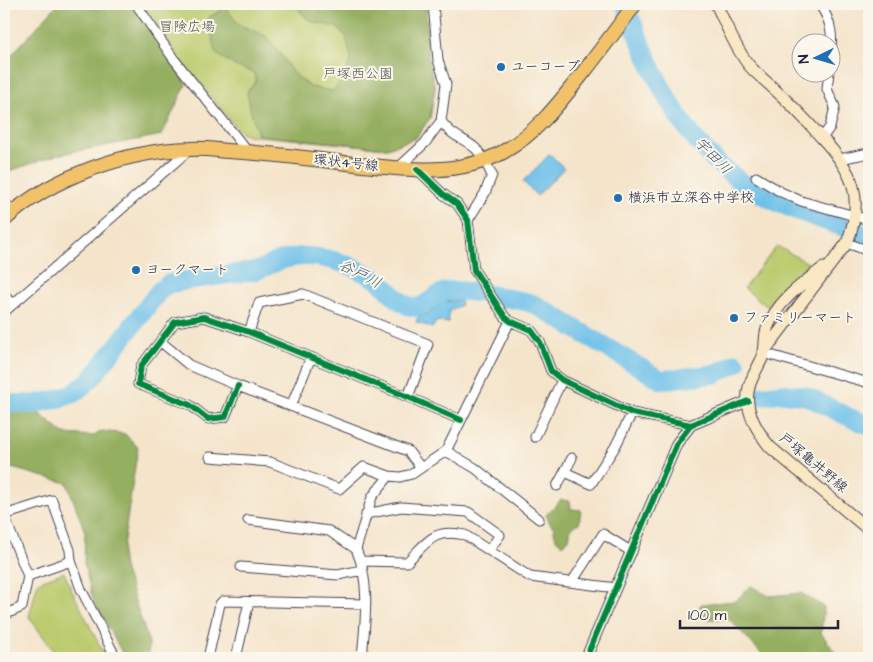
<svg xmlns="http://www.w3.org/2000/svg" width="873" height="662" font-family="'Architects Daughter','Klee One',sans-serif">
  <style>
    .green { fill: #bccb6e; stroke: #6f7654 }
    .forest { fill: #95af61; stroke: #5c684e }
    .water { fill: #6dc0e9; stroke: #487192 }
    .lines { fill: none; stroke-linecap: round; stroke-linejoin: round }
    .river { stroke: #6dc0e9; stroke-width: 19 }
    .minor-casing { stroke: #423f50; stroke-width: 11 }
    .tertiary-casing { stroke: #423f50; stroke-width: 12 }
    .secondary-casing { stroke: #423f50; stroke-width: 13 }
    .primary-casing { stroke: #423f50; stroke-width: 16 }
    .minor { stroke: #fff; stroke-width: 9 }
    .tertiary { stroke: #fff; stroke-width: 10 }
    .secondary { stroke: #fae7c3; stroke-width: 11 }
    .primary { stroke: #f2c26a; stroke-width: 14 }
    .cycleway-casing { stroke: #fbf7ec; stroke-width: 9 }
    .cycleway { stroke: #00873e; stroke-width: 6 }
    .poi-dot { fill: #1f6fb2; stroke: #fbf7ec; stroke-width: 2 }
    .labels { text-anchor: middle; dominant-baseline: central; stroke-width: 4; stroke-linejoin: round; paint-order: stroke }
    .park-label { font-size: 14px; fill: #50554a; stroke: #fbf7ec }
    .poi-label { font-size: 14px; fill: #22223b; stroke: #fbf7ec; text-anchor: start }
    .street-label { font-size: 14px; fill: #22223b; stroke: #fbf7ec }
    .water-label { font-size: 15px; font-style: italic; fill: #3c5978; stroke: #fbf7ec }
  </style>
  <rect width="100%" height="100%" fill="#fbf7ec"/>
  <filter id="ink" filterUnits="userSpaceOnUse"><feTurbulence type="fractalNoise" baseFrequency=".02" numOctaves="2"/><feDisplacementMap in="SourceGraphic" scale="10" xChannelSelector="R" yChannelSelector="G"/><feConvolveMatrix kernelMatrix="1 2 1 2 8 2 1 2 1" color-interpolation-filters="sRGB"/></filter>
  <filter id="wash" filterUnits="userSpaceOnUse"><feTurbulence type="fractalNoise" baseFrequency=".0096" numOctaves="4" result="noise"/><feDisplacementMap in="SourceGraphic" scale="20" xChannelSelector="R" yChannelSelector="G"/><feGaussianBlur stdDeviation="1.12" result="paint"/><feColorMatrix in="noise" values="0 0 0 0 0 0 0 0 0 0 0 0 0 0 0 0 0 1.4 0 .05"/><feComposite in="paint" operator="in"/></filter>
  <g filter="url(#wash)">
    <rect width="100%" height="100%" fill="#f4e4ca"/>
    <path class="green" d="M142,4h284l2,55 7,29 -5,30 -14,20 -29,10 -139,-13 -9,-4 -54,-65z
      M777,246l31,17 -39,45 -25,-20z
      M64,572l8,19 34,67h-47l-30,-41 9,-35z"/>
    <path class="forest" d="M58,4h77l38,54 13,27 -24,50 -106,20 -52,18v-110z
      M294,4h132l2,55 7,29 -5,30 -14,20 -29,10 -129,-13 -8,-26 -3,-17 9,-11 -2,-8 -19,-7 -20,-13 -6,-36 17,-9 12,16 28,12 16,20 10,16 18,15 23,4 12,-14 6,-18 -5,-23 -10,-9 -20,-4 -10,-5z
      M4,407l30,2 30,25 30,2 8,-5 23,3 13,13 -16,106 2,15 25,75 -1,15h-23l-32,-58 -9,-37 1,-31 -18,-49 -63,-17z
      M561,500l9,1 1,8 10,1 -2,13 -8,5 -2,11 -6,6 -7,-6 -3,-13 -3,-2 -4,-9z
      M751,586l18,10 32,-3 23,14 -3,26 17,23 6,2h-81v-3l-34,-36h-24l-8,-7 4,-8 34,-3z"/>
    <path class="water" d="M550,154l14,14 -27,28 -14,-15z
      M460,300l1,5 -12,6 -1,12 -11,-2 -5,7 -16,-6 2,-5 10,-3 16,-12z"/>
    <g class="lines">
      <path class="river" d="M625,4c25,64 53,132 111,174 39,29 88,42 133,58
        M760,396l21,-3 25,3 47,23 16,6
        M4,403l31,1 22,-5 16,-5 19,-16 68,-88 8,-6c28,-6 58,-9 87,-13 8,-2 16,-7 24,-10 25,-9 50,-4 74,6 7,4 16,8 23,12 12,8 22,25 36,28 14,3 23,-15 37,-16 22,-2 56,7 79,11l8,3 125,75 54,-6 21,-11"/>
    </g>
  </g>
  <g filter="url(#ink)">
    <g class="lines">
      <g class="minor-casing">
        <path id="minor" d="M136,4l37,54 75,94
          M433,4l5,56 8,24 -5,37c11,16 21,16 34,27 8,7 12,18 17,27l-7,18 -17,27
          M819,4c14,18 14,35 11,57
          M822,138l8,-11 5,-20 -8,-18 2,-17
          M840,159l29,-6
          M398,168l27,-25 16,-22
          M417,169l26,25 14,10 11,16 6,50 31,47 5,4 21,9 9,12 11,29 11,9 70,33 59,12
          M756,177l25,15 20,9 68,19
          M4,202l9,10
          M847,243l22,8
          M4,295l9,9
          M4,312l186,-163
          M249,332l10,-29 44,-9 125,50 -20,53
          M161,342l28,23 49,21 170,65 13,17
          M763,353l106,30
          M238,386l-13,31 -17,2 -18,-14 -52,-21 3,-18 34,-44 29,-5 45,15 159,65 53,23
          M291,406l20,-49
          M535,437l27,-57
          M446,451l29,17 64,51
          M210,457l60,5 69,27 25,-22 25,9
          M565,472l26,12 24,-37 17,-34
          M557,486l15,-28
          M366,514l35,-7 67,5 32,23 -11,15
          M4,515l48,-15 18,50 1,11
          M4,516l24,60
          M248,520l81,11 27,18
          M361,561l46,1c21,-21 27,-34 58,-27l65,42 86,11
          M241,567l97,8 24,-5
          M572,582l31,-48 29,18
          M4,615l18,-8 6,-31 43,-15 10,28 35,69
          M208,658l12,-54 3,-3 143,3
          M236,658l13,-56
          M362,658c3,-35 9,-76 -6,-109l16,-52 17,-21 11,1 12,-3 34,-23 64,-130"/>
      </g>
      <g class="tertiary-casing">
        <path id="tertiary" d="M586,658l91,-215 14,-18 57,-24"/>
      </g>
      <g class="secondary-casing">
        <path id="secondary" d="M716,4c10,20 18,42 32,60 7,9 17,16 25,24 17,15 33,32 48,49 32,34 44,60 26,106l-84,110
          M823,268c-21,16 -47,34 -56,61 -3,8 -1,18 -4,27 -4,10 -11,20 -14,31 -6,22 8,44 21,60l99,83"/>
      </g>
      <g class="primary-casing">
        <path id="primary" d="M4,220c47,-43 123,-70 187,-71 12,-1 25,1 37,2 45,2 90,9 135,14 47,5 97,11 140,-13 34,-19 57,-50 80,-79 18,-23 35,-46 52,-69"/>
      </g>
      <use href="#minor" class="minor"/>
      <use href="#tertiary" class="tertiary"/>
      <use href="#secondary" class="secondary"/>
      <use href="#primary" class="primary"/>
      <g class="cycleway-casing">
        <path id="cycleway" d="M417,169l26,25 14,10 11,16 6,50 31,47 5,4 21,9 9,12 11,29 11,9 70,33 59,12
          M238,386l-13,31 -17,2 -18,-14 -52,-21 3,-18 34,-44 29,-5 45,15 159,65 53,23
          M586,658l91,-215 14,-18 57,-24"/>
      </g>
      <use href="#cycleway" class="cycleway"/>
    </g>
  </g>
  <g class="poi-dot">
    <circle cx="501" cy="67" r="5"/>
    <circle cx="618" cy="198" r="5"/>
    <circle cx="136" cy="270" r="5"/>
    <circle cx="734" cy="318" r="5"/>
  </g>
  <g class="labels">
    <g class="park-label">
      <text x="187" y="27">冒険広場</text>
      <text x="358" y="74">戸塚西公園</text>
    </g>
    <g class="poi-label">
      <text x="511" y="67">ユーコープ</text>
      <text x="628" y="198">横浜市立深谷中学校</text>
      <text x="146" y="270">ヨークマート</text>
      <text x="744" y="318">ファミリーマート</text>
    </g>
    <g class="street-label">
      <text transform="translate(346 163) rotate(6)">環状4号線</text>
      <text transform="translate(813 463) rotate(40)">戸塚亀井野線</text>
    </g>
    <g class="water-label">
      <text transform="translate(713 156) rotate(45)">宇田川</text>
      <text transform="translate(360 274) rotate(27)">谷戸川</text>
    </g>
  </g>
  <rect width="873" height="662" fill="none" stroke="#fbf7ec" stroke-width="20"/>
  <g transform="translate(816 58) rotate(265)"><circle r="24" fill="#fbf7ec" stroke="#a4a2a5"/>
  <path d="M0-4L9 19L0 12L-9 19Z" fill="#1f6fb2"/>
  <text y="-8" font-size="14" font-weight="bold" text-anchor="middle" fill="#22223b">N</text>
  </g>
  <path d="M680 620v8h158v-8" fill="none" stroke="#22223b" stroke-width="2.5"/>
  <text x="688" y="620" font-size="15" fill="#22223b" stroke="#fbf7ec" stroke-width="4" paint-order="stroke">100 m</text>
</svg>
